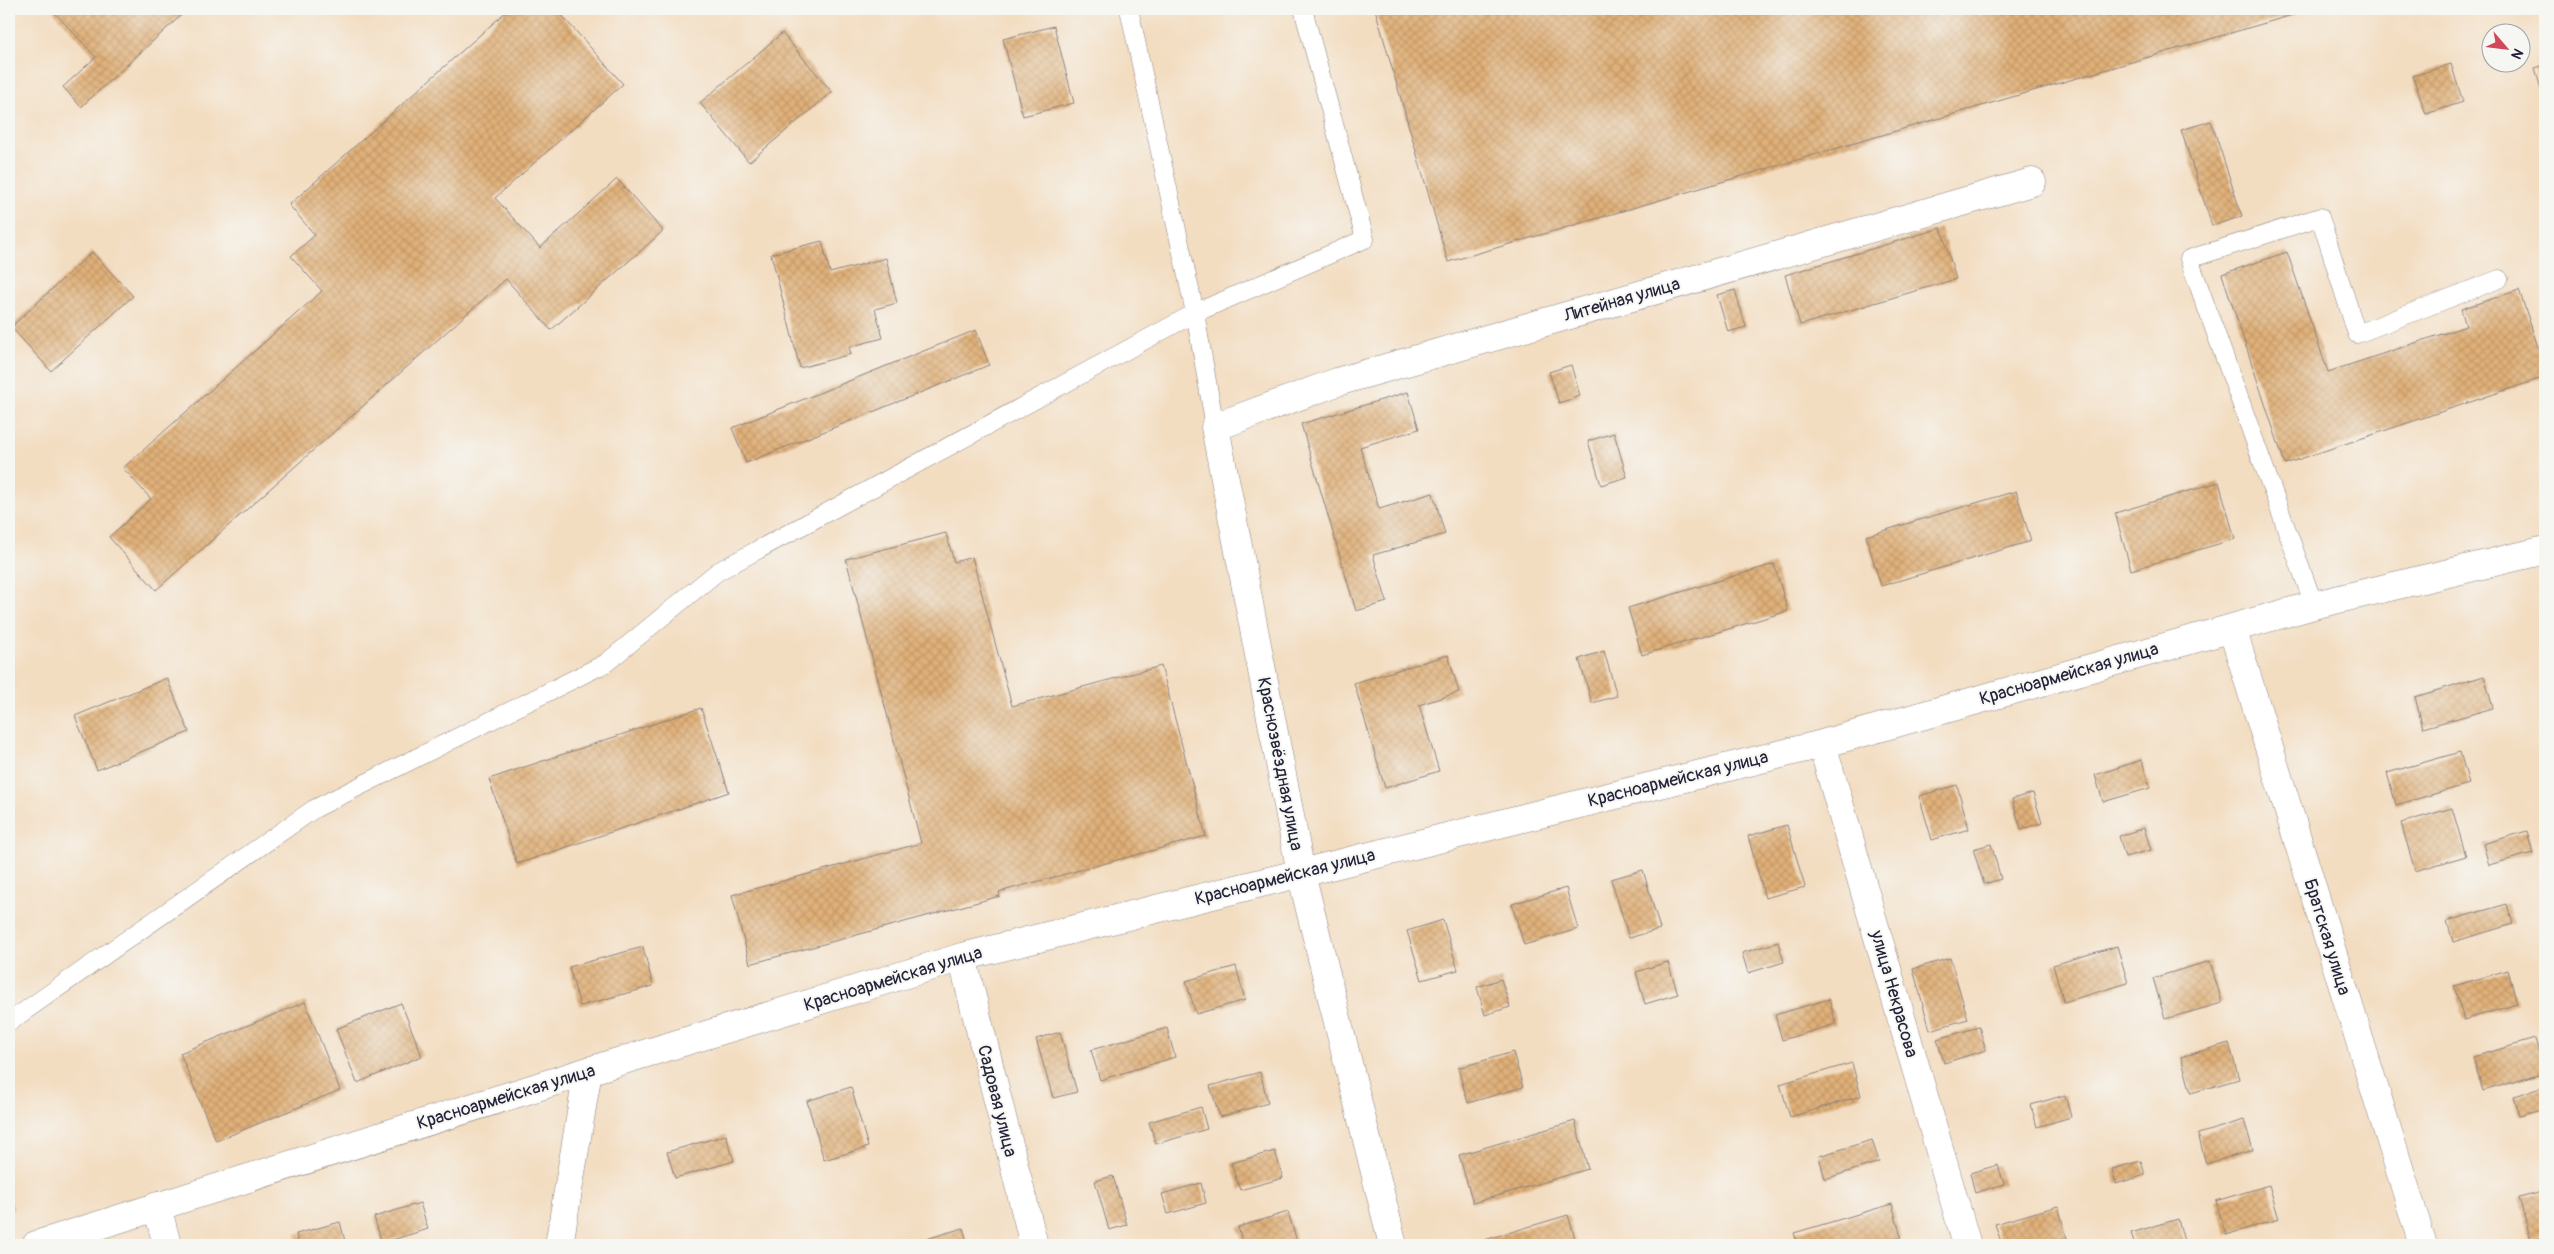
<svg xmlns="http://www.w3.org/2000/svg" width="2554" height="1254" font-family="Pangolin,sans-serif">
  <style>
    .building { fill: url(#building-cross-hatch) }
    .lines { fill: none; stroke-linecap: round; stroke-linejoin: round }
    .lane-casing { stroke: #8a807e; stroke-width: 19 }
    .street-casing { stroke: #8a807e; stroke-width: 29 }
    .lane { stroke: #fff; stroke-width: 18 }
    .street { stroke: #fff; stroke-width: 28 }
    .labels { text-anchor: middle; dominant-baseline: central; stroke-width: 4; stroke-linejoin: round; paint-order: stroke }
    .street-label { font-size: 18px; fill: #22223b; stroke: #f6f6f2 }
  </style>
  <defs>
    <pattern id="building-cross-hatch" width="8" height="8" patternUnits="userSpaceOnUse" patternTransform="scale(1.25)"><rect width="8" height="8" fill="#e0b078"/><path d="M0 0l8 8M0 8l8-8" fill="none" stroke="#c09769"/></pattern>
  </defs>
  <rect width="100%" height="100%" fill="#f6f6f2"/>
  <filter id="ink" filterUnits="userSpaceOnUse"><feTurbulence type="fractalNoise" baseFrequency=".02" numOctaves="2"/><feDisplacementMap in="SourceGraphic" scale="10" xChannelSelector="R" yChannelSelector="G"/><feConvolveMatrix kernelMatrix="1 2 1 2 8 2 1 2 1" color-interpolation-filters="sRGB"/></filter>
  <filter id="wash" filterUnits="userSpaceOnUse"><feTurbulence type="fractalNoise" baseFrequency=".0096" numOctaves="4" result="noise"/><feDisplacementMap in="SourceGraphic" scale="20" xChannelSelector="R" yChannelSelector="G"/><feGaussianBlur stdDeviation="1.12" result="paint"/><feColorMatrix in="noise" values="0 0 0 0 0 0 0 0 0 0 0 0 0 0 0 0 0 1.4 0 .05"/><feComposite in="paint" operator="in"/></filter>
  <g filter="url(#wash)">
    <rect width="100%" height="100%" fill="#f3ddc1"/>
    <g id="blocks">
      <path class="building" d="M56,9h132l-107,98 -18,-20 33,-30 -43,-46z
        M509,9h47l67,75 -128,114 45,50 77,-69 46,52 -112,99 -45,-51 -350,311 -47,-53 42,-38 -28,-31 199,-177 -31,-35 24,-21 -26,-30z
        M1375,9h938l-865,253z
        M1054,26l20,77 -51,13 -20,-77z
        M782,33l50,59 -83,70 -49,-59z
        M2451,64l12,38 -37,12 -13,-38z
        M2545,65v38l-10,-35z
        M2211,121l31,95 -30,10 -31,-96z
        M1941,228l15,51 -156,46 -15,-50z
        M822,241l8,32 56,-15 11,45 -22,6 8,29 -34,9 2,7 -51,14 -29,-114z
        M92,252l41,44 -82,75 -40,-44z
        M2287,252l41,120 138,-46 -5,-17 58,-19 26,78v9l-260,87 -63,-190z
        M1735,290l11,37 -18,5 -11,-37z
        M976,330l13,35 -243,98 -14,-35z
        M1571,365l9,31 -21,7 -10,-31z
        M1408,392l11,37 -59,18 19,62 54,-16 12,41 -72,21 14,47 -31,9 -55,-187z
        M1614,433l13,44 -26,8 -13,-44z
        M2219,482l16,57 -104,31 -16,-57z
        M2016,491l15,50 -150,45 -15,-50z
        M946,533l8,29 18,-5 40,149 149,-40 45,170 -207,56 1,4 -250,68 -18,-69 189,-52 -75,-284z
        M1774,564l14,47 -146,44 -14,-47z
        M1604,651l13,45 -25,7 -13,-44z
        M1448,655l11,37 -40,13 20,66 -54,17 -31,-105z
        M2484,676l9,32 -70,20 -8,-31z
        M167,678l22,54 -92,38 -22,-54z
        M701,708l28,84 -212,72 -28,-85z
        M2460,752l9,32 -73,21 -9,-32z
        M2142,760l8,28 -47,14 -8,-27z
        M1957,785l12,44 -37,11 -13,-44z
        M2033,793l9,30 -21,6 -9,-30z
        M2452,808l14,48 -51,15 -14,-48z
        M1787,825l18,62 -40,11 -17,-62z
        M2144,828l7,22 -26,7 -6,-21z
        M2527,831l6,22 -44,12 -6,-21z
        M1991,844l10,35 -17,5 -11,-35z
        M1643,870l17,59 -31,9 -18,-59z
        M1566,888l12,41 -54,16 -12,-41z
        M2507,904l6,20 -60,18 -6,-21z
        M1443,920l15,50 -36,10 -15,-49z
        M1778,942l6,20 -36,11 -6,-20z
        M2117,946l11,37 -64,19 -11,-37z
        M643,947l10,39 -73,20 -11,-39z
        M1950,958l18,61 -38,11 -17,-61z
        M2210,961l12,42 -57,16 -12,-41z
        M1668,962l10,32 -33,10 -9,-32z
        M1236,966l9,34 -49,14 -10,-33z
        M2508,970l9,34 -53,16 -10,-34z
        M1501,979l9,28 -25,8 -8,-28z
        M1829,999l7,25 -54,16 -7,-25z
        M305,1002l35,88 -124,51 -36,-88z
        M401,1003l21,53 -65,27 -21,-54z
        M1979,1027l7,23 -42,13 -7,-24z
        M1167,1028l8,29 -75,23 -9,-30z
        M1060,1032l17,60 -24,6 -17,-59z
        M2535,1039l10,34 -62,18 -10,-34z
        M2229,1043l10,36 -48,14 -10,-36z
        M1513,1052l10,35 -55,16 -10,-35z
        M1852,1063l9,33 -71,21 -10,-33z
        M1260,1072l8,31 -48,14 -10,-31z
        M851,1087l17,60 -44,13 -17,-59z
        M2545,1087v22l-26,7 -6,-20z
        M2065,1095l6,22 -34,10 -6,-22z
        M1201,1107l6,22 -51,15 -7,-22z
        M2244,1120l9,30 -47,14 -8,-30z
        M1575,1121l13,48 -115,34 -14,-48z
        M726,1135l8,26 -59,17 -8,-26z
        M1872,1140l7,22 -54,17 -6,-23z
        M1275,1151l8,27 -43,12 -9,-27z
        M2141,1161l4,14 -29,9 -4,-15z
        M1998,1165l6,19 -29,9 -5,-20z
        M1113,1176l14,49 -18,5 -14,-49z
        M1201,1183l5,20 -38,11 -6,-20z
        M2269,1185l10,34 -53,16 -10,-34z
        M2545,1191v45l-14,4 -12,-42z
        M9,1196l4,12 -4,2z
        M420,1203l8,26 -46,14 -8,-26z
        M1892,1204l9,33 -27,8h-76l-4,-12z
        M2058,1206l9,32 -24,7h-41l-7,-21z
        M1288,1212l10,33h-55l-5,-18z
        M1568,1215l9,30h-95l-1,-4z
        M2178,1219l6,22 -14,4h-35l-4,-12z
        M340,1222l6,23h-47l-3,-11z
        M963,1228l5,17h-62z"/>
    </g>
  </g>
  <g filter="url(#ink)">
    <use href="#blocks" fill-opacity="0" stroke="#8a807e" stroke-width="1"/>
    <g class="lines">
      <g class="lane-casing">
        <path id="lane" d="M1129,9l66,304 20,114
          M2314,605l-125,-346 131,-42 37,117 142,-55
          M9,1022l305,-213 292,-146 111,-91 478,-259 170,-74 -62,-230"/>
      </g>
      <g class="street-casing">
        <path id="street" d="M2232,628l191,617
          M1822,744l145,501
          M962,957l72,288
          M157,1206l10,39
          M36,1245l552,-174 374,-114 860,-213 492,-139 231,-55
          M559,1245l29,-174
          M1393,1245l-92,-372 -86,-446 122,-45 695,-200"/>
      </g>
      <use href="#lane" class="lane"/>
      <use href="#street" class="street"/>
    </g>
  </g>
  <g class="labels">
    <g class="street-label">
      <text transform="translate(1622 300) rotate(-16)">Литейная улица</text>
      <text transform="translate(2069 674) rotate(-16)">Красноармейская улица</text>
      <text transform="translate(1280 764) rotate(79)">Краснозвёздная улица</text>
      <text transform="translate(1678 779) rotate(-14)">Красноармейская улица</text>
      <text transform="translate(1285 877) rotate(-14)">Красноармейская улица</text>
      <text transform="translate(2327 937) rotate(73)">Братская улица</text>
      <text transform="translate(893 979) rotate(-17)">Красноармейская улица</text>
      <text transform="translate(1894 994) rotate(74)">улица Некрасова</text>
      <text transform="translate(506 1097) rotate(-17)">Красноармейская улица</text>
      <text transform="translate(997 1101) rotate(76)">Садовая улица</text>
    </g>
  </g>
  <rect width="2554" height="1254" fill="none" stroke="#f6f6f2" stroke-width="30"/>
  <g transform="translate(2506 48) rotate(118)"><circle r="24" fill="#f6f6f2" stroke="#a1a1a9"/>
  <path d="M0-4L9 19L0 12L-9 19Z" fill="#d1495b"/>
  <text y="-8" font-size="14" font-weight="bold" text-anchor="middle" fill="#22223b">N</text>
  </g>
</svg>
